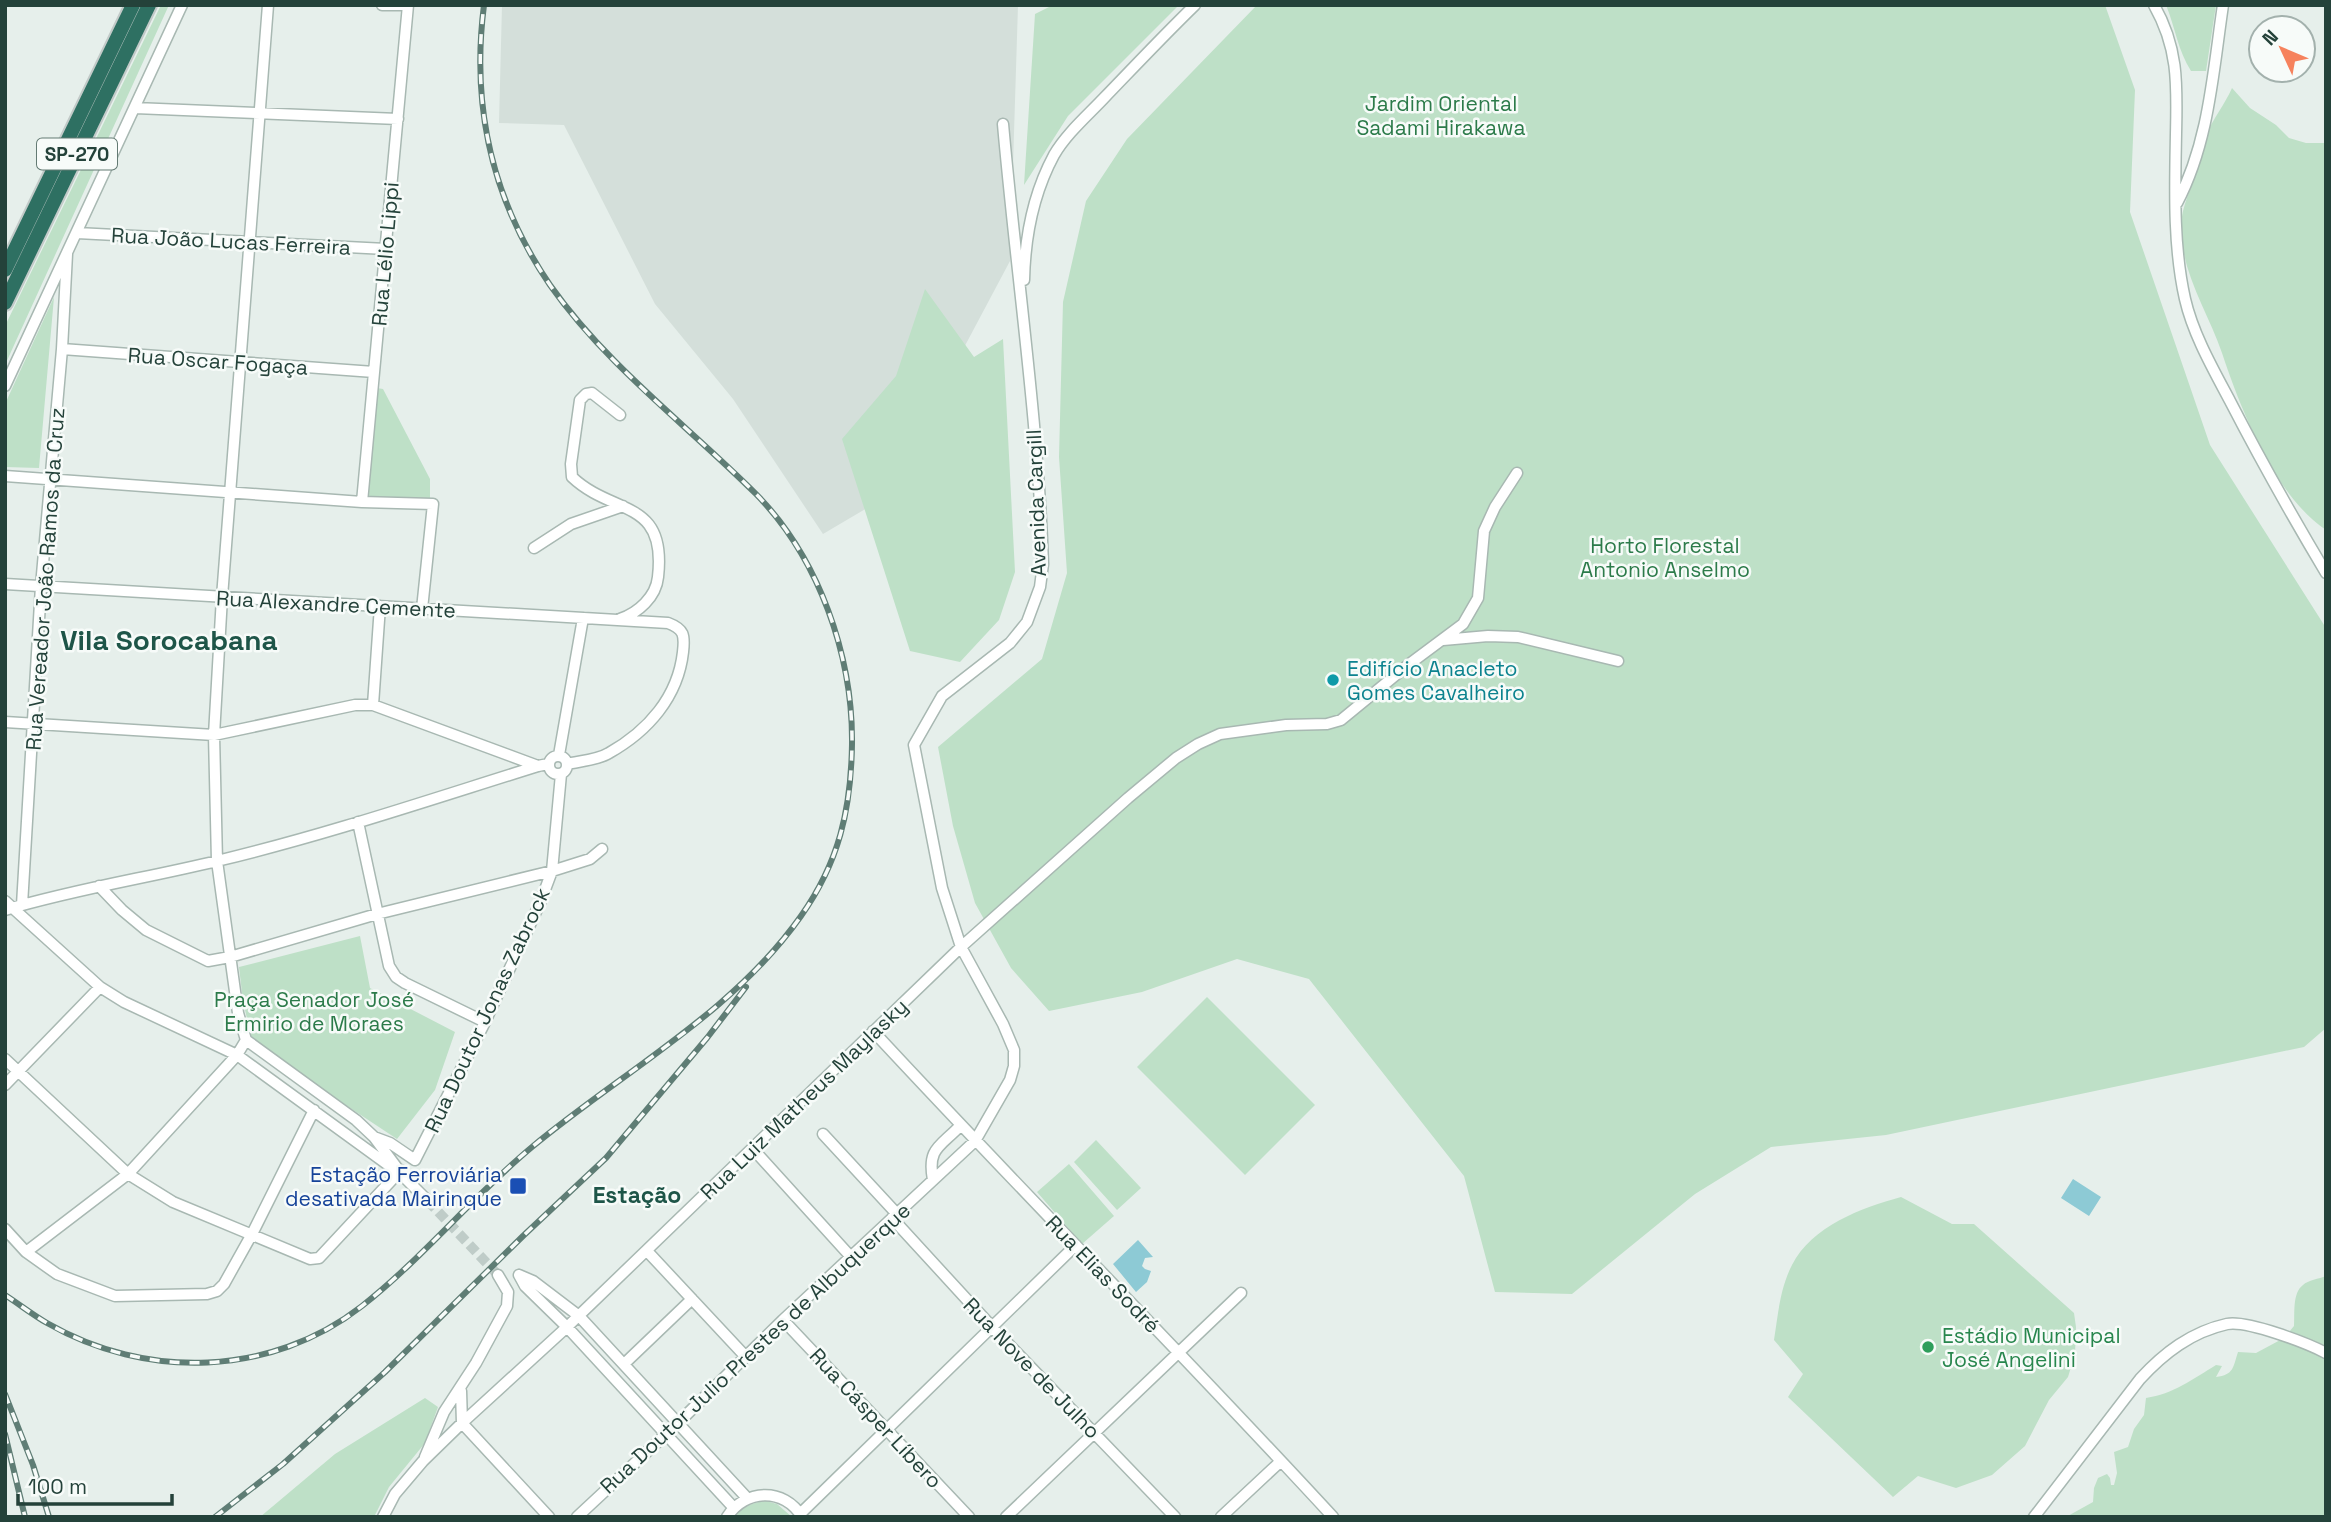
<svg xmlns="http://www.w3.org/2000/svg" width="2331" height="1522" font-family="'Space Grotesk',sans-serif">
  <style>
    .built { fill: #d4dfda }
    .green { fill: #bee0c7 }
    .water { fill: #8dcad5 }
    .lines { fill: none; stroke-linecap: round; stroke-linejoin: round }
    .minor-tunnel { stroke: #bfccc8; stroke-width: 10; stroke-dasharray: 10 5; stroke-linecap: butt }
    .minor-casing { stroke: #a8b8b2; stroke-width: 13 }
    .highway-casing { stroke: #c2cac8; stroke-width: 18 }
    .minor { stroke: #fff; stroke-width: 10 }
    .highway { stroke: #2e7062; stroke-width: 14 }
    .rail-casing { stroke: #5f7d75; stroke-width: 6 }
    .rail { stroke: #f7fbf9; stroke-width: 3.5; stroke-dasharray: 10; stroke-linecap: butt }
    .culture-dot { fill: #0f9aa8; stroke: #f7fbf9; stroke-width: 2.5 }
    .transit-dot { fill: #1a4fb4; stroke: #f7fbf9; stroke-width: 2.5 }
    .leisure-dot { fill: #2e9e5b; stroke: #f7fbf9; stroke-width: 2.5 }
    .labels { text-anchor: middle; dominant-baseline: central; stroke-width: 5; stroke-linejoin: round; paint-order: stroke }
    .shield { fill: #f7fbf9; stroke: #637a73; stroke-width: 2 }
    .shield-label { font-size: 19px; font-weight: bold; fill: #24423a }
    .park-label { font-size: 21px; fill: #2c7b4a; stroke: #f7fbf9 }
    .street-label { font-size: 21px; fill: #24423a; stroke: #f7fbf9 }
    .culture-label { font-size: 21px; fill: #0d838f; stroke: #f7fbf9; text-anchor: start }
    .transit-label { font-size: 21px; fill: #164399; stroke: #f7fbf9; text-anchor: end }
    .leisure-label { font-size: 21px; fill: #27864d; stroke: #f7fbf9; text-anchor: start }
    .neighbourhood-label { font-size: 23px; font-weight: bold; fill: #1e5548; stroke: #f7fbf9 }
    .district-label { font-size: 28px; font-weight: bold; fill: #1e5548; stroke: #f7fbf9 }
  </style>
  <rect width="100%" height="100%" fill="#e6efeb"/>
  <path class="built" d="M502,5h516l-8,256 -126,237 -61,36 -90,-135 -78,-95 -91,-179 -65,-2z"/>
  <path class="green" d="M161,5h8l-164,360v-39z
    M1053,5h126l-111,111 -44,69 11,-171z
    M1257,5h848l30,85 -5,122 80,233 116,183v400l-22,19 -418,88 -115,12 -76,47 -123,100 -77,-2 -31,-116 -155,-197 -72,-20 -95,33 -93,19 -38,-43 -36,-65 -22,-77 -15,-79 104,-88 25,-86 -8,-116 4,-155 23,-101 41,-62z
    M2166,5h50l-10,66h-15c-13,-20 -16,-44 -25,-66z
    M2232,88l18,20 26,17 13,13 17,5h20v387c-51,-34 -85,-120 -104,-177 -14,-41 -41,-80 -41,-126 0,-21 12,-42 18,-61 2,-10 3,-22 7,-31 7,-16 19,-31 26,-47z
    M925,289l49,68 29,-18 12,233 -16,48 -39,42 -50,-11 -68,-212 54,-63z
    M54,297l-15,171 -34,-1v-63z
    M377,388l6,1 47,90v21l-66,-2z
    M360,936l10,52 85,44 -20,58 -38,49 -118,-78 -28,-25 -8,-35 -4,-34z
    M1207,997l108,108 -70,70 -108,-108z
    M1096,1140l45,48 -24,22 -43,-48z
    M1069,1164l45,52 -32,28 -45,-52z
    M1901,1197l51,27h22l100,89 2,14 -1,27 -7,23 -19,23 -24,46 -33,29 -36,13 -38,-12 -25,21 -105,-100 15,-23 -29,-34c4,-25 6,-52 18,-75 20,-39 69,-57 109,-68z
    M2326,1276v241h-260l27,-15 1,-14 4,-10 9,-4 3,4 1,7h3l3,-12 -3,-21 14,-5 6,-18 10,-14 2,-17c27,-4 47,-19 70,-33l6,1 -6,11c18,-2 17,-10 22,-25l18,1 28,-15 10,-12c1,-12 -2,-33 9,-41 5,-5 16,-6 23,-9z
    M425,1398l13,9 -13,36 -36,44 -15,30h-114l75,-63z
    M766,1501l11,3 15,13h-57c9,-11 17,-14 31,-16z"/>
  <path class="water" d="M2073,1179l28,18 -12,19 -28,-18z
    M1138,1240l15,17 -8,1 -3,8 3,3 6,2 -4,11 -11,10 -23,-28z"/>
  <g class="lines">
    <path class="minor-tunnel" d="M428,1201l70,74"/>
    <g class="minor-casing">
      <path id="minor" d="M382,5h20
        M2154,5c25,44 23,81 22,129 -1,54 -3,112 9,165 8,35 28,70 45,102 30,58 62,115 96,172
        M135,108l263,11
        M2177,203c32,-61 36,-131 46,-198
        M77,233l309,16
        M1024,280c1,-45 9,-86 30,-125 12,-21 34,-40 50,-57 30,-31 60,-63 91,-93
        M62,349l312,23
        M5,386l177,-381
        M5,476l357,26 71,2 -11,105
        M362,502l46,-497
        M534,548l37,-24 52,-18
        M5,584l663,39c16,6 17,12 15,29 -5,45 -35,79 -74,101 -11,7 -29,8 -42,11
        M620,619c18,-6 36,-22 38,-42 9,-79 -45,-61 -86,-100l-1,-13 9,-64 6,-6 6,-1 28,22
        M1443,640l45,-4 30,1 100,24
        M373,705l7,-99
        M5,722l209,13 141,-30h18l165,61
        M559,755l24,-137
        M549 765a9 9 0 1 1 18 0a9 9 0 1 1-18 0Z
        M358,822l31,144 7,11 9,6 80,39
        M99,886l23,24 24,20 62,31 22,-4 147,-43 175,-43 38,-12 12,-10
        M5,901l95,86 24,15 113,53 165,120
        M22,905l19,-319 21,-237 5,-95
        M5,910c70,-21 142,-32 212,-49 109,-26 215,-62 321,-95l10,-2
        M873,1031c152,164 309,322 460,486
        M246,1040l110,80 18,17 29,39 25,25
        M5,1059l123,115 45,28 137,57 9,-1 82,-88
        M5,1085l95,-98
        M823,1134l74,80
        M374,1137l16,6 25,17 70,-138 55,-119 12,-32 9,-97
        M753,1149l98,108
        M933,1180c-6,-32 7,-33 27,-54
        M892,1218l100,109 183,190
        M5,1229l21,23 31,22 58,22 92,-2 10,-3 7,-7 28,-50 62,-124
        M647,1251l99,106
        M26,1252l102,-78 109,-119 9,-15 -8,-27 -21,-152 -3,-126 8,-138 46,-592
        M519,1275l14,6 46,35 168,182
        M519,1275l6,11 42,41 167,181
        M783,1320l186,197
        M624,1364l68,-65
        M461,1391l1,32 87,94
        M425,1457l19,-45 32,-49 31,-57 1,-14 -10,-17
        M800,1514l276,-269
        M383,1517l12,-23 28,-33 39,-38 105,-96 394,-380 167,-149 48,-40 22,-14 22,-10 66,-9 41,-1 14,-4 67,-55 55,-41 15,-26 6,-67 11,-24 22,-34
        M577,1517l102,-95 104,-102 192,-179 35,-61 4,-14v-16l-11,-26 -42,-77 -19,-59 -28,-143 28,-49 68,-53 17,-21 13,-35 3,-23c-5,-147 -27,-293 -40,-440
        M727,1517c18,-28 57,-30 75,0
        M1006,1517l235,-224
        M1221,1517l60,-56
        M2034,1517l106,-138c24,-26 51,-47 87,-55 20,-4 80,19 99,29"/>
    </g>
    <g class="highway-casing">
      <path id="highway" d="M5,270l128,-265
        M5,303l144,-298"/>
    </g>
    <use href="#minor" class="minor"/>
    <use href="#highway" class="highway"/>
    <g class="rail-casing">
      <path id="rail" d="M5,1295c14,9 28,20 42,28 99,57 224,54 315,-17 61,-48 111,-110 170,-159 90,-75 201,-134 269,-231 38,-54 50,-106 51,-172 1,-88 -33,-186 -96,-250 -69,-69 -149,-128 -206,-209 -58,-85 -79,-179 -66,-280
        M5,1394l28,71 16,52
        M5,1434l20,83
        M215,1517l68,-53 102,-92 138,-136 83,-78 101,-120 39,-51"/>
    </g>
    <use href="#rail" class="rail"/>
  </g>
  <circle class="culture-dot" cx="1333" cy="680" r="7"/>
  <rect class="transit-dot" x="509" y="1177" width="18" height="18" rx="3.5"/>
  <circle class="leisure-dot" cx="1928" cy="1347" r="7"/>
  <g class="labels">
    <rect class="shield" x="37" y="138.5" width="80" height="31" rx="5"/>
    <g class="shield-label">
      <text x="77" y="154">SP-270</text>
    </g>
    <g class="park-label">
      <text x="1441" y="103">Jardim Oriental<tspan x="1441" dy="24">Sadami Hirakawa</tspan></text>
      <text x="1665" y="545">Horto Florestal<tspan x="1665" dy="24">Antonio Anselmo</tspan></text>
      <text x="314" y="999">Praça Senador José<tspan x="314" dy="24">Ermirio de Moraes</tspan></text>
    </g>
    <g class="street-label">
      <text transform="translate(231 241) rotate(3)">Rua João Lucas Ferreira</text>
      <text transform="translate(385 254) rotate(-85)">Rua Lélio Lippi</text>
      <text transform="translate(218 361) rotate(4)">Rua Oscar Fogaça</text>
      <text transform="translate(1036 503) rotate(-92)">Avenida Cargill</text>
      <text transform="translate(45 579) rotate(-86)">Rua Vereador João Ramos da Cruz</text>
      <text transform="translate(336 604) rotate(3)">Rua Alexandre Cemente</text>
      <text transform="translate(487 1010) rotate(-65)">Rua Doutor Jonas Zabrock</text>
      <text transform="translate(804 1099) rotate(-44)">Rua Luiz Matheus Maylasky</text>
      <text transform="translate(1103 1274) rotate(46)">Rua Elias Sodré</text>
      <text transform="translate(755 1348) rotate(-43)">Rua Doutor Julio Prestes de Albuquerque</text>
      <text transform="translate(1032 1368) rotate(46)">Rua Nove de Julho</text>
      <text transform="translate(876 1418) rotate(47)">Rua Cásper Líbero</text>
    </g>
    <g class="culture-label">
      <text x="1347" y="668">Edifício Anacleto<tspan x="1347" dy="24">Gomes Cavalheiro</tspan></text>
    </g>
    <g class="transit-label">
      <text x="502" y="1174">Estação Ferroviária<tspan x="502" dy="24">desativada Mairinque</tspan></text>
    </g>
    <g class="leisure-label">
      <text x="1942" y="1335">Estádio Municipal<tspan x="1942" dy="24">José Angelini</tspan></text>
    </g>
    <g class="neighbourhood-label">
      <text x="637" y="1195">Estação</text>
    </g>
    <g class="district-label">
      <text x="169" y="640">Vila Sorocabana</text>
    </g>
  </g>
  <rect width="2331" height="1522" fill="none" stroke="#24423a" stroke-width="14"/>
  <g transform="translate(2282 49) rotate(314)"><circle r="33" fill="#f7fbf9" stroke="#a3b1ad" stroke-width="2"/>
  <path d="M0-5L12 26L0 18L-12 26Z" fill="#f6825d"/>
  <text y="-10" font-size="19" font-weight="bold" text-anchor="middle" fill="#24423a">N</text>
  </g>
  <path d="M18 1494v10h154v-10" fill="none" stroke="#24423a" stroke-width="3.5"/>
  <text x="28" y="1494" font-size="21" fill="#24423a" stroke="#f7fbf9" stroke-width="5" paint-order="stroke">100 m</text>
</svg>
